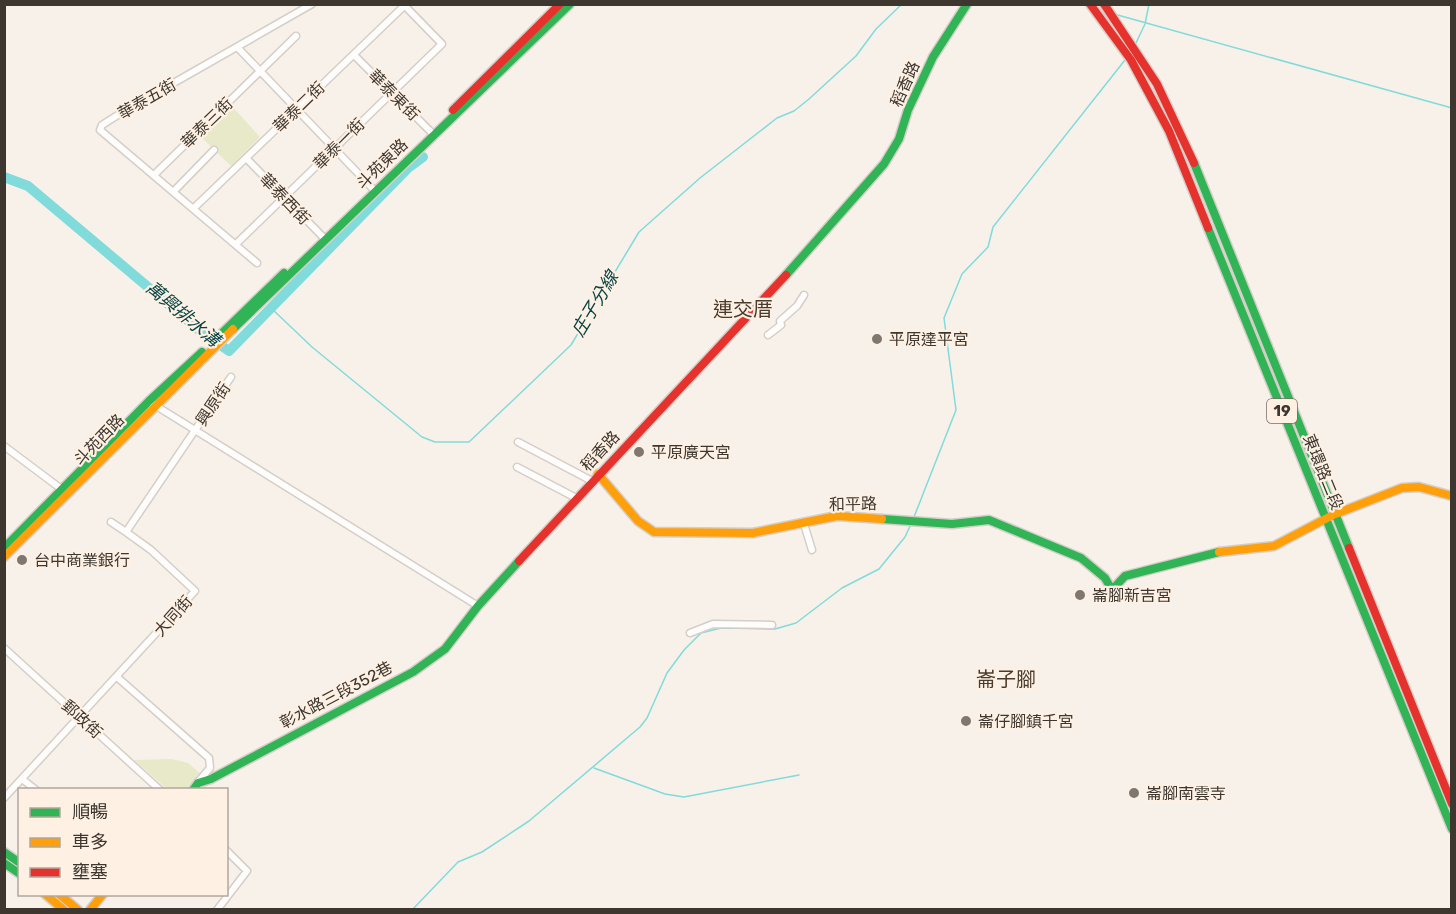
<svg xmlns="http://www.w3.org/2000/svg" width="1456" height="914" font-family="Rubik,'Noto Sans TC',sans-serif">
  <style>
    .green { fill: #e8e9c9 }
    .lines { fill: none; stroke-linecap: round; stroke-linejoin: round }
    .stream { stroke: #80dbda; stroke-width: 1.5 }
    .river { stroke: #80dbda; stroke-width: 10 }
    .street-casing { stroke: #d5cec8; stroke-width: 9 }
    .fast-casing { stroke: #d5cec8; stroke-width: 11 }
    .slow-casing { stroke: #d5cec8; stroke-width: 11 }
    .jam-casing { stroke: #d5cec8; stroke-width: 11 }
    .street { stroke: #fefdfc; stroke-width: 6 }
    .fast { stroke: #30b455; stroke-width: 8 }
    .slow { stroke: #ff9f0a; stroke-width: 8 }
    .jam { stroke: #e5322d; stroke-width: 8 }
    .poi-dot { fill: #7e7871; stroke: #fef1e4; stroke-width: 2 }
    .labels { text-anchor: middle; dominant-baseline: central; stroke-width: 4.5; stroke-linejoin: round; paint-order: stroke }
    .shield { fill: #fef1e4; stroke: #776f66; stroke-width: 1.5 }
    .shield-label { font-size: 15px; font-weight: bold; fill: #3d3730 }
    .street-label { font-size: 16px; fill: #3d3730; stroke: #fef1e4 }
    .poi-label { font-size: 16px; fill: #3d3730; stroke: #fef1e4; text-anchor: start }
    .water-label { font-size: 18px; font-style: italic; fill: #084546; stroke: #fef1e4 }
    .quarter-label { font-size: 20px; fill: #493c2f; stroke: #fef1e4 }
  </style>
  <rect width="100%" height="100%" fill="#f8f1ea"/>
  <path class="green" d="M230,104l30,33 -29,29 -32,-31z
    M172,759l16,4 12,10 -14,16h-19l-33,-29z"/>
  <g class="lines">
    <path class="stream" d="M1114,14l338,94
      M1136,43l9,-19 4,-20
      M271,308l41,39 110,90 13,5h34l102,-97 68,-113 61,-54 77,-60 17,-7 15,-12 47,-43 20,-27 26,-25
      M914,517l42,-107 -12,-92 18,-44 26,-27 5,-20 132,-167
      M594,768l71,26 19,3 115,-22
      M412,910l46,-48 24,-10 47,-31 111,-94 7,-9 20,-45 17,-23 17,-17 20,-5 54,1 21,-6 46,-35 37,-19 26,-32 6,-13"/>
    <path class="river" d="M4,177l24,9 171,144 30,21 179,-183 15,-11"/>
    <g class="street-casing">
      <path id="street" d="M238,48l137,143
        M354,55l80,80
        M246,158l79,81
        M154,175l142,-139
        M174,191l40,-41
        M194,208l210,-202
        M236,244l206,-200 -39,-40
        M257,263l-157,-133 2,-5 19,-12 191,-109
        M768,335l13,-10 -1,-4 17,-15 7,-11
        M153,404l325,202
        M518,442l74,39
        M4,446l60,45
        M517,467l61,32
        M111,522l15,10
        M804,524l8,26
        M690,633l23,-9 59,1
        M4,648l156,142
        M117,677l92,81 1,10 -12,14
        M22,779l14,11
        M4,798l191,-207 -44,-41 -25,-18 105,-155
        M217,910l30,-39 -21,-21"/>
    </g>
    <g class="fast-casing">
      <path id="fast" d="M1194,163l155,385
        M1208,228l244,601
        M786,275l98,-111 15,-25 9,-29 25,-53 34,-53
        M233,329l337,-325
        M222,333l62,-60
        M882,519l70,5 37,-4 92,38 24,20 7,12 13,-14 94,-24
        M4,548l145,-147 53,-49
        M193,790l5,-7 13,-4 202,-107 32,-23 33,-43 41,-45
        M4,852l16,11
        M4,863l16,11"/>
    </g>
    <g class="slow-casing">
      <path id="slow" d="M598,474l40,47 16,11 99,1 84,-17 45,3
        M1219,552l55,-6 59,-31 69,-27 17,-1 33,9
        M4,557l229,-228
        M45,894l19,16
        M59,894l19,16
        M90,910l13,-16"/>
    </g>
    <g class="jam-casing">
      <path id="jam" d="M1090,4l41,56 38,71 39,97
        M1104,4l53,80 37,79
        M453,110l107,-106
        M1349,548l103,256
        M519,561l267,-286"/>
    </g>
    <use href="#street" class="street"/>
    <use href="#fast" class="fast"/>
    <use href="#slow" class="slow"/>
    <use href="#jam" class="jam"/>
  </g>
  <g class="poi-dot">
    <circle cx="877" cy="339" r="6"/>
    <circle cx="639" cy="452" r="6"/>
    <circle cx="22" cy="560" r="6"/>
    <circle cx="1080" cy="595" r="6"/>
    <circle cx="966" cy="721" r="6"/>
    <circle cx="1134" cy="793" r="6"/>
  </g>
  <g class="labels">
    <rect class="shield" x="1267" y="399" width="30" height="24" rx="4.5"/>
    <g class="shield-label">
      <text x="1282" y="411">19</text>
    </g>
    <g class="street-label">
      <text transform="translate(905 84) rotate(-66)">稻香路</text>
      <text transform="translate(394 95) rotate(45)">華泰東街</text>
      <text transform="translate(147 99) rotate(-30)">華泰五街</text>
      <text transform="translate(299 107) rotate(-44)">華泰二街</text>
      <text transform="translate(207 123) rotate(-44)">華泰三街</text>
      <text transform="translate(339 144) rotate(-45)">華泰一街</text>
      <text transform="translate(382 164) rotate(-44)">斗苑東路</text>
      <text transform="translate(285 199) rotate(46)">華泰西街</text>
      <text transform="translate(213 404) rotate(-56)">興原街</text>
      <text transform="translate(99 440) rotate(-46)">斗苑西路</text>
      <text transform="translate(600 451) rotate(-47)">稻香路</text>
      <text transform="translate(1323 472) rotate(68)">東環路二段</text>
      <text transform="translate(853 504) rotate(-1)">和平路</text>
      <text transform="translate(173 616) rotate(-48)">大同街</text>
      <text transform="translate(336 695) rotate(-28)">彰水路三段352巷</text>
      <text transform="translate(82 719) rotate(42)">郵政街</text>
    </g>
    <g class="poi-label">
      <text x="889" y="339">平原達平宮</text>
      <text x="651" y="452">平原廣天宮</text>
      <text x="34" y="560">台中商業銀行</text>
      <text x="1092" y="595">崙腳新吉宮</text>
      <text x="978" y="721">崙仔腳鎮千宮</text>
      <text x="1146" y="793">崙腳南雲寺</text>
    </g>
    <g class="water-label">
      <text transform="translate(595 304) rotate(-59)">庄子分線</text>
      <text transform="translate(183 314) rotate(40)">萬興排水溝</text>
    </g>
    <g class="quarter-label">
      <text x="743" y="309">連交厝</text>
      <text x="1006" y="679">崙子腳</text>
    </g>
  </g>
  <rect width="1456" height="914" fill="none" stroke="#3d3730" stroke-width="12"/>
  <rect x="18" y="788" width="210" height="108" fill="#fef1e4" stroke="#b1a79c" stroke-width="1.5"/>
  <rect x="30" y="808" width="30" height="9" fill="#30b455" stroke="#b1a79c" stroke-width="1.5"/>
  <text x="72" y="818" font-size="18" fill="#3d3730">順暢</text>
  <rect x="30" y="838" width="30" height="9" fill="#ff9f0a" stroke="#b1a79c" stroke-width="1.5"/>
  <text x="72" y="848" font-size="18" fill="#3d3730">車多</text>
  <rect x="30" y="868" width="30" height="9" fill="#e5322d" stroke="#b1a79c" stroke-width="1.5"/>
  <text x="72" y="878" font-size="18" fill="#3d3730">壅塞</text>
</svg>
